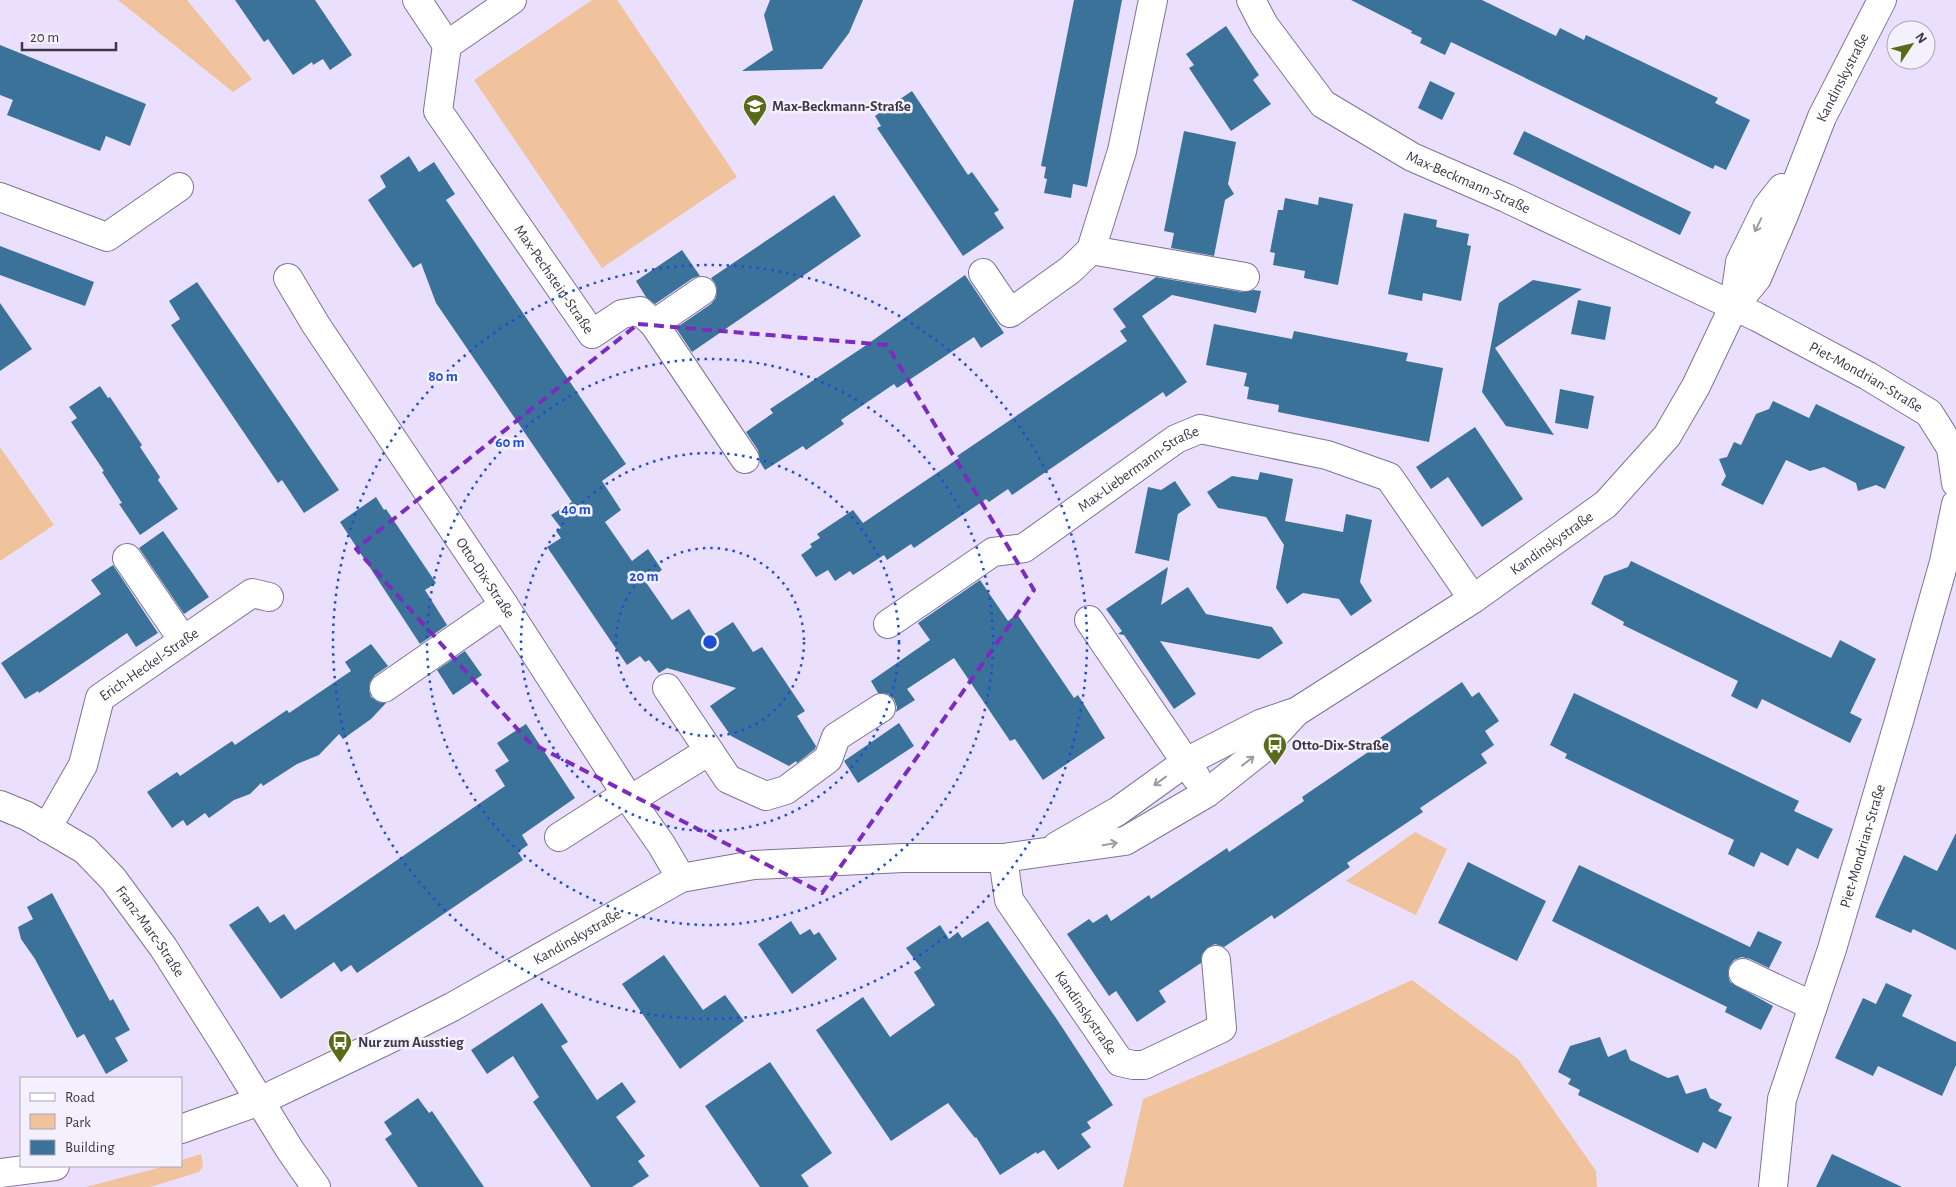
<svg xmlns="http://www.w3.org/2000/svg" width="1956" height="1187" font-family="'Alegreya Sans',sans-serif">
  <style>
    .green { fill: #f0c39d }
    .building { fill: #3b7299 }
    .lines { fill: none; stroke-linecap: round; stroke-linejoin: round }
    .minor-casing { stroke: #7f7393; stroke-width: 30 }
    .minor { stroke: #fff; stroke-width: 28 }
    .oneway { stroke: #9e9ba2 }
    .marked { fill: none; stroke: #7b2cbf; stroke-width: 4; stroke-dasharray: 10 6; stroke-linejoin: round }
    .ring { fill: none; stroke: #1d4ed8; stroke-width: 2.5; stroke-dasharray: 2.5 5 }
    .labels { text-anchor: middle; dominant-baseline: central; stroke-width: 5; stroke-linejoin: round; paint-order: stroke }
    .street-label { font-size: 15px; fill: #3c3745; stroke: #f5f0fe }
    .poi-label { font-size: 15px; font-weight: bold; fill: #3c3745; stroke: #f5f0fe; text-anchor: start }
    .centre { fill: #1d4ed8; stroke: #f5f0fe; stroke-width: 2.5 }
    .ring-label { font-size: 15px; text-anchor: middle; font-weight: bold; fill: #1d4ed8; stroke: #f5f0fe; stroke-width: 5; stroke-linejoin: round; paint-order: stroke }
  </style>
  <rect width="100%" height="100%" fill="#eae0fd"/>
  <path class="green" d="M118,0h69l65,79 -19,13z
    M592,0h25l120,177 -135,91 -128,-188z
    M0,447l54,78 -54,36z
    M1415,832l32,17 -31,66 -70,-34z
    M1412,980l106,79 78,112 1,16h-474l20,-88 134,-57z
    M201,1154l2,12 -4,6 -49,15h-64l79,-21h16v-6z"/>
  <path class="building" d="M235,0h80l37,55 -22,15 -7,-11 -10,6 -1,-3 -19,13 -25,-36 -4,3z
    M770,0h93l-14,33 -27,36 -80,2 31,-21 -9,-35z
    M1074,0h48l-35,187 -14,-3 -2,14 -27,-5 3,-14 -3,-1 2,-11 -5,-1z
    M1351,0h131l74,36 4,-8 24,12 2,-5 132,63 -3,5 35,17 -24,50 -11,-5 -2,4 -262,-127 -6,13 -25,-12 2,-5 -11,-5 1,-2z
    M1226,26l33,49 -6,5 18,24 -40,27 -42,-63 5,-3 -8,-11z
    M0,45l146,59 -16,42 -24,-10 -6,15 -93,-36 6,-15 -13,-5z
    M1430,81l25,12 -13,27 -24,-12z
    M912,91l56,84 4,-3 27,38 -5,3 10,15 -41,28 -86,-128 4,-2 -6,-10z
    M1184,131l52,11 -8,42 6,10 -9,6 -11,56 -43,-8 3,-15 -10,-2z
    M1524,131l167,81 -11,23 -167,-81z
    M409,156l10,16 15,-10 21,32 -9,6 180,264 -24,17 19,29 -16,12 27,39 16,-12 14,21 -17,11 27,39 17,-11 19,29 25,-16 20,30 9,-5 43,64 -8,5 19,30 -1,3 -18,14 -1,-2 -7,5 -58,-30 -21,-30 26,-18 -69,-20 -8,5 -10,-13 -4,2 -5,-6 -13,9 -67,-99 -13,-19 14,-9 -5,-7 5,-3 -10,-13 21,-13 -136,-199 -15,-40 -8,5 -45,-68 18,-13 -6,-11z
    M834,195l27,41 -169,116 -16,-24 35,-24 5,-6 1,-9 -2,-6 -4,-5z
    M1319,197l34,7 -15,81 -34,-7 1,-7 -32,-6 2,-12 -5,-1 8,-42h5l2,-12 33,7z
    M1404,213l33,7 -1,7 33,7 -2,11 4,1 -10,55 -38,-8 -1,8 -34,-7z
    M0,246l94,36 -9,24 -85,-31z
    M682,250l18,26 -7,2 -38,26 -9,-7 -10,-16z
    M965,275l39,58 -23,15 -7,-11 -77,51 -3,-4 -53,36 3,4 -38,26 -3,-4 -38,24 -5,-8 -2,-12 -12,-18 27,-19 -3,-4 92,-61z
    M1156,277l86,15 12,-2 7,1 -5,22 -84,-18 -30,21 45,66 -21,15 -3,-5 -151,103 -4,-6 -19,13 -3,-3 -72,49 -3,-4 -24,16 -3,-5 -31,20 -3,-4 -15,10 -7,-11 -12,7 -15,-22 11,-8 -2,-3 10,-6 -3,-4 36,-24 10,13 96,-65 -2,-2 170,-115 -7,-10 6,-4 -13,-18z
    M1533,280l49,9 -87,59 59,87 -48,-9 -24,-34 17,-89z
    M197,282l142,208 -35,23 -22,-33 -4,3 -107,-158 9,-6 -11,-18z
    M1578,300l33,7 -6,33 -34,-6z
    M0,303l32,46 -32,22z
    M1214,324l78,15 2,-8 114,22 -2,8 37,7 -14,74 -151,-30 1,-7 -32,-6 2,-12 -5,-1 3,-13 -41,-8z
    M100,386l8,12 2,-1 32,48 -2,2 20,30 -2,3 20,29 -38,26 -21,-31 3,-1 -20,-31 2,-1 -33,-49 6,-4 -8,-11z
    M1560,389l34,7 -6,33 -33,-6z
    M1773,401l36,17 7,-14 89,43 -20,42 -9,-4 -18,6 -2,-8 -32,-16 -14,4 -24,-11 -23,45 -42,-20 5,-9 -7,-17 8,-2 7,-15 7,3 15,-31 13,-5z
    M1475,427l48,72 -41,28 -34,-50 -17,12 -15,-22z
    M1260,472l33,7 -8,42 58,11 3,-18 26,6 -12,62 12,19 -21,15 -12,-17 -36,-6 -16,11 -11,-16 8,-43 -18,-28 -48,-9 -11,-16 25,-16 26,4z
    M1175,481l16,24 -13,9 -9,47 -34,-8 13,-66 13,3z
    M376,497l8,13 2,-1 50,74 -11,7 22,35 -27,19 -80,-122z
    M163,531l46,66 -25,17 -45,-66z
    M1631,561l200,97 9,-18 36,19 -26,54 12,6 -12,24 -88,-44 -5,10 -26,-13 7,-15 -115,-56 1,-3 -33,-18 13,-28 24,-9z
    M113,565l45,68 -22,14 -9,-14 -88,60 -1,-2 -13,8 -24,-36 100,-69 -10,-14z
    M1168,567l-7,38 27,-18 18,27 66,13 11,16 -24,16 -99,-18 36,53 -22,15 -50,-74 -6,-1 4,-3 -16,-22z
    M980,580l28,41 9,-7 57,84 4,-3 27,43 -62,42 -28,-41 -5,2 -56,-83 -47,31 8,11 -19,12 1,-5 -3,-8 -6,-5 -10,-1 -7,-12 59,-41 -12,-17z
    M371,644l17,22 -13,9 -5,7 -1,8 2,7 7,5 8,1 -15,16 -28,20 -4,-5 -20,21 -22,9 -34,22 -2,-3 -11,11 -16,6 -25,18 -4,-5 -18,13 -4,-6 -11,8 -25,-36 30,-20 3,4 52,-35 3,4 52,-35 2,3 62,-42 -6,-9z
    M465,651l17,24 -29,20 -16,-25z
    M1462,682l10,15 7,-5 20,29 -14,10 9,14 -13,9 6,9 -67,45 3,4 -76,51 3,4 -76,52 -2,-4 -48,32 -9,-3 -8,4 -5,6 -1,9 -42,28 7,11 -29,20 -21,-31 -7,5 -42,-62 22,-15 4,4 14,-9 4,7 38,-26 2,4 76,-51 2,4 75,-51 -2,-4 75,-51 -3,-4z
    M1574,693l225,108 -5,10 39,18 -15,30 -21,-11 -9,18 -27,-14 -7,15 -26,-13 6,-14 -169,-82 2,-4 -17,-9z
    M899,723l15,23 -56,37 -14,-22z
    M526,724l49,74 -53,37 6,10 -10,7 5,8 -166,113 -6,-8 -10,7 -7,-10 -53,37 -52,-74 29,-19 12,17 14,-9 11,16 210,-144 -10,-16 14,-9 -12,-18z
    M1956,833v117l-43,-21 -2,4 -36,-16 29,-62 33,16z
    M1468,862l78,39 -29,60 -79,-38z
    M1579,865l171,82 8,-16 24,11 -13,26 -19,-9 -8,-2 -8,3 -5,7 -1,8 2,7 43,24 -12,24 -36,-18 2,-5 -175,-86z
    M52,893l58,108 3,-2 17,31 -15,8 13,23 -22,13 -22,-40 -7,4 -42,-79 -14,-20 -3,-12 15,-8 -6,-12z
    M791,921l9,14 10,-6 4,6 5,-3 18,27 -45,35 -34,-50z
    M988,921l68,97 57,87 -26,17 4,6 -10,6 10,13 -33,23 -14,-20 -7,4 -1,-2 -36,23 -24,-38 -1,1 -27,-35 -57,38 -75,-111 47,-33 27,40 45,-32 -21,-33 7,-4 -15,-20 34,-23 9,14 9,-7 4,6z
    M664,955l39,55 22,-15 19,26 -64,48 -58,-85z
    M1886,983l26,12 -10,21 54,26v23l-14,31 -64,-30 -5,10 -38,-18 28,-60 13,6z
    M542,1003l26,39 -7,4 36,54 25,-18 14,20 -20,15 29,39 -7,5 11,15 -17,11h-41l-58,-85 6,-5 -26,-41 -26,18 -16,-24z
    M1600,1037l8,20 18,-8 4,11 38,18 10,-3 8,19 20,-6 4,10 12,6 -4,7 14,6 -16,32 -13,-7 -5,11 -120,-58 2,-5 -12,-6 3,-5 -13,-7 12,-26z
    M770,1062l62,91 -31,22 8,12h-49l-55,-81z
    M418,1098l11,15 3,-2 52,76h-66l-33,-48 7,-5 -8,-12z
    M1832,1154l70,33h-86z"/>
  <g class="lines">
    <g class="minor-casing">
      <g id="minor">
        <path d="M417,0l30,45"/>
        <path id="s1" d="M1251,0l13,25 59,79 89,53 94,41 251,119 111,59 61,37 22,35 5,35"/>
        <path id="s2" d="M447,45l-9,66 154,223 30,-20 18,-3 14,13 91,135"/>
        <path d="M447,45l65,-45"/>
        <path d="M0,197l107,40 72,-50"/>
        <path d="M1091,250l154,27"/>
        <path d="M983,273l27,40 60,-43 21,-20 31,-99 31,-151"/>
        <path id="s3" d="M288,278l28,47 188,280 122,189 35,50 20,34"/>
        <path d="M1734,305l6,-43 27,-55 15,-19"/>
        <path d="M654,324l48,-33"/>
        <path d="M127,558l56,82"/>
        <path d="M1089,620l107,157"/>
        <path id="s4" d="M888,624l105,-72 31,-4 152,-109 24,-10 127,26 62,22 84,122"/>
        <path d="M384,688l120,-83"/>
        <path d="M667,688l61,91 38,17 20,-6 42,-31 8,-22 45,-29"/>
        <path d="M630,800l79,-49"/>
        <path id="s5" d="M0,805l27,11 58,34 28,29 50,68 66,104 61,99 26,37"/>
        <path id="s6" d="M47,828l36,-63 17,-67 152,-105 17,4"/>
        <path d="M559,837l67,-43"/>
        <path d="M1057,846l61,-35 68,-49 74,-38 32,-11"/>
        <path id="s7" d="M1003,858l6,42 111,162 13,3h11l78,-37 -6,-68"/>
        <path d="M1743,973l70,33"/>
        <path id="s8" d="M181,1129l79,-28 121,-58 71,-36 229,-129 73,-13 149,-7h100l122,-17 82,-48 53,-42 36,-39 177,-113 133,-95 61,-68 29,-50 38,-80 23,-28 27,-63 38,-98 60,-117"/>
        <path d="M0,1173l55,-7"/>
        <path id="s9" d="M1773,1187l9,-88 50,-150 67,-228 45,-159 12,-58"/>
      </g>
    </g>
    <use href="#minor" class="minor"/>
  </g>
  <defs><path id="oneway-shaft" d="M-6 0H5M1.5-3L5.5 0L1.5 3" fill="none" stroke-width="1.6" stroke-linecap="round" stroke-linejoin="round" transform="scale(1.25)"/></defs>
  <g class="oneway">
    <use href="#oneway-shaft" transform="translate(1758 225) rotate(116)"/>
    <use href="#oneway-shaft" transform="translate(1248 761) rotate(-38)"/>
    <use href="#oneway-shaft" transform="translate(1160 781) rotate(144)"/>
    <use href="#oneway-shaft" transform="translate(1110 844) rotate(-9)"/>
  </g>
  <path class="marked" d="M638,324l249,21 147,245 -212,303 -293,-151 -173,-193z"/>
  <g class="ring">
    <circle cx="710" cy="642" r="94"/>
    <circle cx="710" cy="642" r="189"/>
    <circle cx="710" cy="642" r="283"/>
    <circle cx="710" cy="642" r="377"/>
  </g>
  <defs>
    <g id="school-pin" transform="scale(1.25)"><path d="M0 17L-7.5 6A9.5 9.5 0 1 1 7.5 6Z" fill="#596b18" stroke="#f5f0fe"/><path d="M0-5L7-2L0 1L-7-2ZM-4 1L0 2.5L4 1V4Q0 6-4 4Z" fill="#fff"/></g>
    <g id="bus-pin" transform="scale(1.25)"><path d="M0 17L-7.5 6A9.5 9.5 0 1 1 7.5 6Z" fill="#596b18" stroke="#f5f0fe"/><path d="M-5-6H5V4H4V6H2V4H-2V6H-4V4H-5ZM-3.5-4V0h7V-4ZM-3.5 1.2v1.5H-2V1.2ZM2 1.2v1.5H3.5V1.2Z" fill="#fff"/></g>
  </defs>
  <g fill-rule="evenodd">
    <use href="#school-pin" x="755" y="106"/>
    <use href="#bus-pin" x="1275" y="745"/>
    <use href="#bus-pin" x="340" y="1042"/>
  </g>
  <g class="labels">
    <g class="street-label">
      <text stroke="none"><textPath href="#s8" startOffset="2088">Kandinskystraße</textPath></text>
      <text stroke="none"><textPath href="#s1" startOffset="292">Max-Beckmann-Straße</textPath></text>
      <text stroke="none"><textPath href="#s2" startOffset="271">Max-Pechstein-Straße</textPath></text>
      <text stroke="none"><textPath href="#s1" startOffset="735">Piet-Mondrian-Straße</textPath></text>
      <text stroke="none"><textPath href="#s4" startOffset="298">Max-Liebermann-Straße</textPath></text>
      <text stroke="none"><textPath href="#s8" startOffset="1529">Kandinskystraße</textPath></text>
      <text stroke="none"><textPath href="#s3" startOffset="359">Otto-Dix-Straße</textPath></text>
      <text stroke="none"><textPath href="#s6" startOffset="201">Erich-Heckel-Straße</textPath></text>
      <text stroke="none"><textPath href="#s9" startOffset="354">Piet-Mondrian-Straße</textPath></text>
      <text stroke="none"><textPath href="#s5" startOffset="201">Franz-Marc-Straße</textPath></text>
      <text stroke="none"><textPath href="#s8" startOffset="441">Kandinskystraße</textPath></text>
      <text stroke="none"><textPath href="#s7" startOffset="179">Kandinskystraße</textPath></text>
    </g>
    <g class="poi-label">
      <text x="772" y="106">Max-Beckmann-Straße</text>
      <text x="1292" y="745">Otto-Dix-Straße</text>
      <text x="358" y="1042">Nur zum Ausstieg</text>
    </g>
  </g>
  <circle cx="710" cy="642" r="8" class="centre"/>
  <g class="ring-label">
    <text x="443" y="381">80 m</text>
    <text x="510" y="447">60 m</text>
    <text x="576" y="514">40 m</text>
    <text x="644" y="581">20 m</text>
  </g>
  <rect x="20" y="1077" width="162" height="90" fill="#f5f0fe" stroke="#aba6b4"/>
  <rect x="30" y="1093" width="25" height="8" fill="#ffffff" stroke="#aba6b4"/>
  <text x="65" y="1102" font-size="15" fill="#3c3745">Road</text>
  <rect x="30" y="1114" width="25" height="15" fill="#f0c39d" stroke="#aba6b4"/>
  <text x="65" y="1127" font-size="15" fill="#3c3745">Park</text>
  <rect x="30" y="1140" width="25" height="15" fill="#3b7299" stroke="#aba6b4"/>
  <text x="65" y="1152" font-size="15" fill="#3c3745">Building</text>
  <g transform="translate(1911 45) rotate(55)"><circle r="24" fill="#f5f0fe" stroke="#aba6b4"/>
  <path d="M0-4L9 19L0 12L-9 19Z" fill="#596b18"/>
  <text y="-8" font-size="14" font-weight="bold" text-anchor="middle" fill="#3c3745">N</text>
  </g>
  <path d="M22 42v8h94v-8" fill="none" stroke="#3c3745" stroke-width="2.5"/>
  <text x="30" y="42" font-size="15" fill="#3c3745" stroke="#f5f0fe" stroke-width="4" paint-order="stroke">20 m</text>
</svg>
